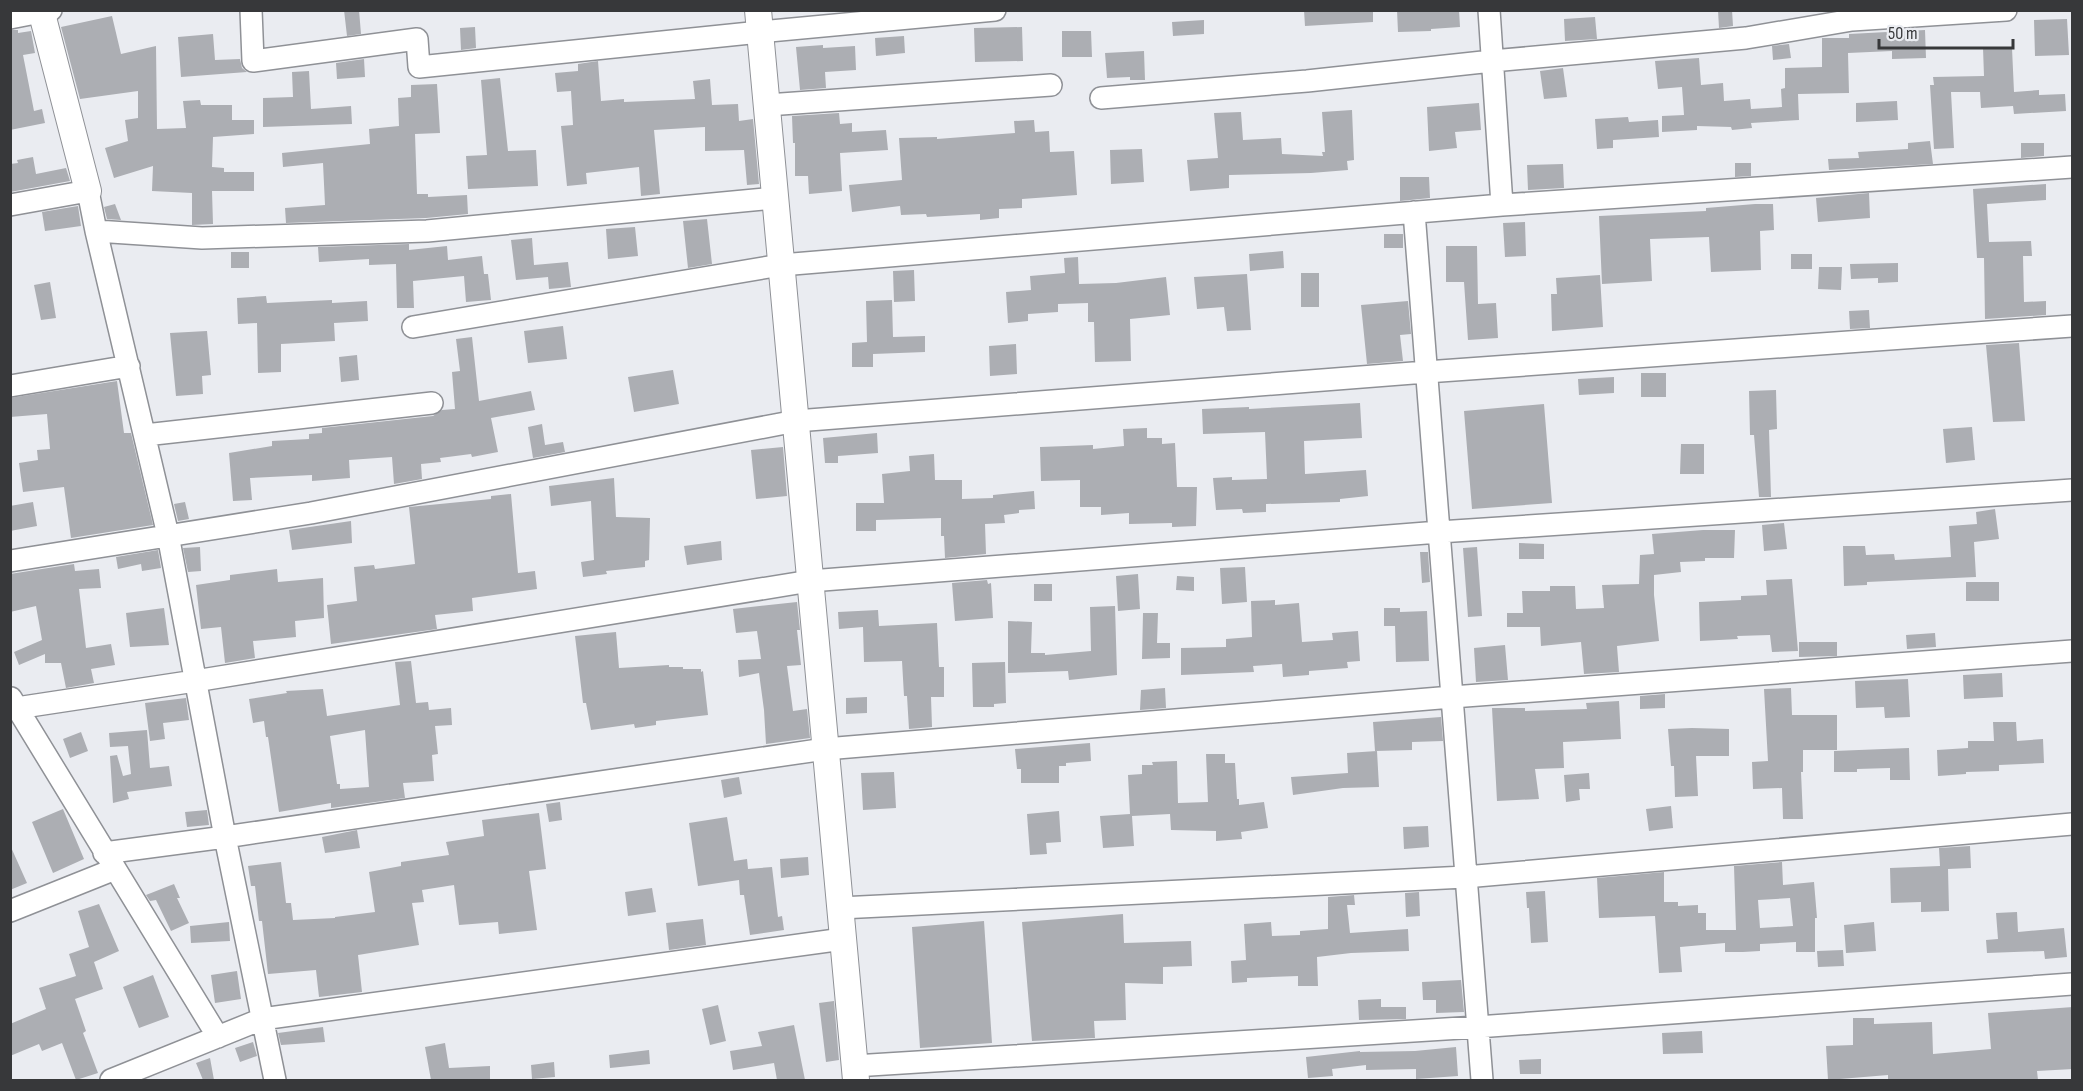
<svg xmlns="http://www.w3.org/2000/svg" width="2083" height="1091" font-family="'Sofia Sans Condensed',sans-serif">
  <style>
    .building { fill: #acaeb3; fill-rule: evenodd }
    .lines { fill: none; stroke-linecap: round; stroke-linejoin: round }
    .minor-casing { stroke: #8f9196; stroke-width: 24 }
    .tertiary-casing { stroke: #8f9196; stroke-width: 28 }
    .minor { stroke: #fff; stroke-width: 21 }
    .tertiary { stroke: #fff; stroke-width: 26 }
  </style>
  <rect width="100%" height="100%" fill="#eaecf1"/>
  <path class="building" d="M344,10h15l2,24 -14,2z
    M1304,10h69v12l-68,4z
    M1397,10h62l1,17 -29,2v2l-33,1z
    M1718,10h14l1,16 -14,2z
    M112,16l9,38 35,-8 1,83 29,-1 -3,-27 17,-1 1,5h31v15h22v14l-41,3 -1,30 12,1v4h30v19h-42l1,33 -21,1v-32l-40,-2 1,-25 -39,12 -9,-30 23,-7 -3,-21 13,-2v-27l-58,8 -19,-72z
    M1595,17l2,22 -32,2 -1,-22z
    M2067,19l2,36 -34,1 -1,-36z
    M1204,20v14l-31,2 -1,-14z
    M475,27l1,21 -15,2 -1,-22z
    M1022,27l1,34 -48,1 -1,-34z
    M10,30h8v3l13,-2 4,22 -12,2 11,56 8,-2 3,14 -35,7z
    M1925,30l1,28 -34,1v-8l-44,2 1,40 -51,1 1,26 -48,3 1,5 -20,2 -1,-3 -34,-1v4l-35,2v-16l22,-1 -2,-28 -24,2 -3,-28 44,-3 2,27 22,-2 1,18 26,-2 1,10 31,-2 -1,-18 4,-1v-20l37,-1v-29h27v-4z
    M1062,31h29l1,26h-30z
    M213,34l2,26 25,-1 2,9 5,4 -66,5 -3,-40z
    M904,36l1,17 -29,3 -1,-18z
    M1789,44l2,14 -18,2 -1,-14z
    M823,45v3l32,-2 1,24 -31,2 1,16 -26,2 -4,-43z
    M1983,48h29l2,44 25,-2v5l26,-1 1,17 -52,3 -1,-8 -32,2 -1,-16h-29l3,56 -20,1 -4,-64h4l-1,-8 51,-1z
    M1144,51l1,29h-15v-3l-23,1 -2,-25z
    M364,59l1,18 -28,2 -1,-16z
    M598,61l3,40 23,-2v3l71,-3 -2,-18 17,-2 2,26 26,-1 1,17 14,-2 6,65 -12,1 -3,-35 -39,1v-24l-51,3 6,64 -19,2 -2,-29 -53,6 1,11 -20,2 -6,-60 12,-1 -2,-34 -14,1 -2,-19 23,-2v-7z
    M1563,68l4,29 -23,2 -4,-28z
    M309,71l2,38 40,-3 1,18 -89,3v-29l30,-1 -1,-25z
    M500,78l8,73 28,-1 2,36 -70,3 -2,-33 21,-1 -6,-75z
    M437,84l3,49 -25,1 2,60h11v3l39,-2 1,19 -42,4 -140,5 -1,-15 40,-3 -2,-42 -40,4 -1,-14 88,-9 -1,-15 30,-3 -1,-28 13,-1v-12z
    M1897,101l1,19 -42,2v-19z
    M1479,103l2,27 -26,2 2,16 -28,3 -2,-44z
    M1352,110l2,50 -7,1 1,9 -37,3 -82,2v13l-39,3 -3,-31 31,-2 -4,-45 27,-1 2,28 38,-2 1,16 41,2 -1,-4h3l-3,-40z
    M839,113l1,11 12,-1v9l34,-2 2,20 -48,3 2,38 -33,3 -1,-18h-13v-33h-2l-1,-27z
    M1628,117l1,5 29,-2 1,17 -46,3v8l-16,1 -2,-30z
    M1034,120l1,12 14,-1 1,21 24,-1 3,44 -55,4v9l-23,1v9l-19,2v-6l-53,3 -1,-3 -25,1 -1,-9 -48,6 -3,-27 53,-5 -3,-42 38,-1v2l78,-6 -1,-12z
    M1930,141l3,23 -104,6 -1,-11 31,-1 -1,-6 50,-3v-6z
    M2021,143h23v13l-23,2z
    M1142,149l2,33 -33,2 -1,-34z
    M33,157l3,17 30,-6 4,13 -60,11v-28l8,-1 -1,-3z
    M1735,163h16v13l-16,1z
    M1563,164l1,24 -36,2 -1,-25z
    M1400,177h29l1,21 -30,3z
    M2046,184v16l-59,4 2,38 42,-1 1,15h-9l1,46 22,-1v14l-61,4 -1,-61h-7l-4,-69z
    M1869,193l1,25 -52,4 -2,-24z
    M115,204l6,16 -14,-1 -3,-12z
    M1755,204h18l1,26 -14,1 1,39 -50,2 -2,-35 -59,2 2,42 -50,3 -3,-68 107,-5v-3z
    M78,206l3,20 -36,5 -3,-19z
    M707,219l5,45 -24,4 -5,-47z
    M1525,222l1,34 -21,1 -2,-34z
    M635,227l3,29 -30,3 -2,-30z
    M1384,234h19v14h-19z
    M532,238l2,27 34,-3 3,25 -22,2 -1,-12 -32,3 -5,-40z
    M409,244v6l38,-4 1,14 34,-4 2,18h4l3,26 -25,2 -2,-26 -51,5 1,27h-17l-1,-44 -27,1v-6l-50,3 -1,-15z
    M1446,246h31l1,58 18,-1 2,35 -30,2 -4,-58h-18z
    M1283,251l1,17 -34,3 -1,-17z
    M231,252h18v16h-18z
    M1791,254h21v15h-21z
    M1078,257l1,27 37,-1 50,-6 4,38 -40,4 1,42 -36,1 -1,-40h-6v-19l-30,1v8l-30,2v7l-20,2 -2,-31 25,-2 -1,-14 35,-3 -1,-15z
    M1898,263v19l-20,1v-5l-27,1 -1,-15z
    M1819,267h23l-1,23 -23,-1z
    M914,270l1,31 -21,1 -1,-31z
    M1301,273h18v34h-18z
    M1247,274l4,56 -24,1 -3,-24 -27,2 -3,-32z
    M1600,275l3,52 -51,4 -1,-37h6l-1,-16z
    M50,282l6,36 -15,2 -7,-35z
    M266,296l1,7 65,-3v3l35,-2 1,20 -34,2 1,18 -54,3v28l-23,1 -1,-50 -19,1 -1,-26z
    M892,300l1,37 32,-1v16l-52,2v13h-21v-24l15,-1 -1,-41z
    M1408,301l3,33 -11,1 3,26 -36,3 -6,-59z
    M1869,310l1,18 -20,1 -1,-18z
    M563,326l4,33 -39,4 -4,-32z
    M207,331l4,44 -9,1 1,18 -27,2 -6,-63z
    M472,337l7,64 52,-10 4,19 -44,8 7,34 -26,5 -1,-3 -31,4 1,4 -20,2 1,15 -28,5 -2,-27 -43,3 1,18 -38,3v-6l-62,3 2,22 -19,1 -4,-48 43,-7v-5l37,-2v-5l13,-1v-5l111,-12 9,-6 13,-1 -3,-37 8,-1 -4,-32z
    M2019,343l6,78 -32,1 -7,-77z
    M1016,344l1,30 -27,2 -1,-30z
    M357,355l2,25 -18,2 -2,-25z
    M673,370l6,34 -45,8 -6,-35z
    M1641,373h25v24h-25z
    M1614,377v16l-35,2 -1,-16z
    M117,381l7,52h7l22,92 -82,13 -7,-51 -41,5 -4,-29 19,-3 -1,-10 13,-1 -3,-35 -37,3v-19z
    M1776,390l1,39 -8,1 2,67h-12l-5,-62h-4l-1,-44z
    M1360,403l2,35 -58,3 1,33 61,-4 2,26 -28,3v3l-74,2v8l-23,1 -1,-4 -26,1 -3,-32 19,-1v3l35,-1 -2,-47 -62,2 -1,-25 47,-2v2z
    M1544,404l8,99 -80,6 -8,-98z
    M542,424l3,21 18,-3 2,10 -32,6 -5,-31z
    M1972,427l3,33 -29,3 -3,-34z
    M1147,428v10h15v6l13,-1 2,44h20l-1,39 -24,1v-4l-43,1v-11l-28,2v-8h-21v-27l-39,1 -1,-34 53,-2v4l31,-3 -1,-17z
    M877,433l1,20 -40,3v7h-13l-2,-25z
    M1681,444h23v30h-24z
    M783,447l4,49 -31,3 -5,-49z
    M934,454l1,26h27v19l31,-1v-3l41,-4 1,18 -16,1v3l-15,2 1,8 -20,1 1,30 -41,4 -1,-22h-3v-18l-65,2v11h-20v-28h28l-2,-29 28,-3 -1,-15z
    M614,478l2,39 34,1 -1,42 -4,1v6l-39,4 1,3 -24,3 -2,-15 13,-2 -3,-59 -40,5 -2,-20z
    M511,494l7,79 17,-2 2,18 -65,9 1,13 -38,4 2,14 -106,15 -4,-39 30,-4 -3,-34 20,-2 1,4 40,-5 -6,-57 82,-8v-3z
    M33,502l4,24 -27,5v-25z
    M185,502l4,17 -11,2 -4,-17z
    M1995,509l4,30 -25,3 2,35 -109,5v3l-23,1 -1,-40h22l1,9 28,-1 1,6 56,-3 -2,-31 28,-2 -1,-12z
    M351,521l1,22 -60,7 -3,-20z
    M1784,523l3,26 -23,2 -2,-26z
    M1703,530h32l-1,28h-29v3l-25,1 1,10 -27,3v20l5,46 -42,5 2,26 -35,2 -3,-32 -40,4 -1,-19h-33v-14h16l-1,-22h28v-5h25l1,23 28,-1 -2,-23 37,-1 1,-29 14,-1 -2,-20z
    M721,541l1,19 -35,5 -3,-19z
    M1519,543l25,1v15h-25z
    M200,547l1,24 -13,1 -5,-24z
    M1477,547l5,69 -14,1 -5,-69z
    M158,550l3,18 -19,3 -1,-7 -23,5 -2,-12z
    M1420,552h8l2,30 -8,1z
    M74,564l1,7 24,-2 2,19 -22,1 7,59 25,-4 4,21 -24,4 3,14 -28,5 -5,-25h-16v-9l-26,11 -5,-13 28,-12 -6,-34 -26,6v-38z
    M1245,567l2,35 -25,2 -2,-36z
    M277,569l1,13 45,-4 1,40 -29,3 1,16 -43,4 2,17 -30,5 -4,-36 -20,2 -5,-44 34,-5v-5z
    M1138,574l2,35 -22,2 -2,-35z
    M1177,576l17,1v14l-18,-1z
    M1792,579l6,72 -26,1 -2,-17 -33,1 1,3 -38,2 -1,-39 42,-2v-4l26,-1 -1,-15z
    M987,580l1,4 3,-1 2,35 -38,3 -3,-38z
    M1966,582h33v19h-33z
    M1034,584h18v17h-18z
    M1275,600v5l24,-2 3,39 31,-2 -1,-7 26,-2 2,30 -13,1 1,6 -39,3v4l-26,2 -1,-13 -29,2 1,6 -73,3v-27l45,-1v-8l26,-2 -1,-36z
    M797,602l3,28h-3l4,35 -14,1 6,45 14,-2 3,29 -44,6 -2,-34 -5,-37 -20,4 -1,-17 23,-1 -4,-28 -21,2 -3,-24z
    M1115,606l2,69 -48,5 -1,-9 -60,2v-52l24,1 -1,31h14v2l46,-4 -1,-44z
    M164,608l5,37 -39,2 -4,-34z
    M1384,608h16v4l27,-1 2,50 -33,1 -1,-36h-11z
    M878,610l1,16 58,-3 2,44h5v30h-13l1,30 -23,2 -2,-33h-3l-2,-35 -38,1 -1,-35 -24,2 -1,-17z
    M1143,613h15l-1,30h13v15l-28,1z
    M616,632l3,36 50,-3v2h14v2h18v3l2,-1 5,44 -52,6v4l-21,3 -1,-4 -43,6 -5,-27h-3l-8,-67z
    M1935,633l1,14 -29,2 -1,-14z
    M1799,642h38v14l-38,1z
    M1505,645l3,35 -32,2 -2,-34z
    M411,661l5,42 12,-1 1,8 22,-2 1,17 -17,1 3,28 -6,1 2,26 -31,2 2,15 -74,10v-5l-52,9 -11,-75h-2l-2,-16 -11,2 -4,-24 38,-6 -1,-2 37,-2 4,27 73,-11 -5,-43zM365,730l4,57 -29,2v-5h-3l-7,-48z
    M1005,662l1,41 -12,1v3h-21l-1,-44z
    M2002,673l1,24 -39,2 -1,-24z
    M1908,679l2,38 -25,1 -1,-11 -28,1 -1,-27z
    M1165,688l1,20 -26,2 1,-20z
    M1791,688l1,27h45v35h-34v22h-2l2,47h-20l-1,-31 -29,1 -1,-27 16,-1 -4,-72z
    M1665,694v14l-25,1v-13z
    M867,697v16l-21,1v-16z
    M186,698l3,22 -26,3 2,16 -15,2 -5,-38z
    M1619,701l2,38 -58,3 1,26 -29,1 4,30 -42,2 -5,-93h33v3l62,-2 -1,-6z
    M1441,717l2,24 -31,1v8l-37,1 -2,-29z
    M1993,722h23l1,19 26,-2 1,24 -45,2v6l-33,1v2l-28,2 -1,-26 31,-2v-7h26z
    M1692,728l37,1v27h-33l2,40 -23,1 -1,-31h-3l-3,-37z
    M147,730l3,38 19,-2 3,20 -45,6 2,7 -16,4 -3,-47 7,-1 6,21 8,-2 -3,-28 -18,1 -1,-14z
    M81,732l7,19 -18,7 -7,-19z
    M1090,743l1,18 -25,2v3h-7v17h-38v-14h-4l-2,-20z
    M1909,748l1,32h-20v-12l-33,1v3h-23v-21z
    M1377,751l2,36 -36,1 -50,7 -2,-18 57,-4 -1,-20z
    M1206,754h19v9h10l2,36h2v6l25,-3 4,26 -27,4 1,7 -26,2v-10l-45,-1 -1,-16 -38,2 2,30 -31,2 -3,-32 30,-2 -2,-39 14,-1v-9h11l-1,-3 25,-1 1,42 30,-1z
    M894,772l2,36 -33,2 -2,-37z
    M1589,773l1,16h-11l1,11 -14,2 -2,-27z
    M739,777l3,17 -18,4 -3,-18z
    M560,802l2,18 -13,2 -3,-18z
    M1671,806l2,22 -24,3 -3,-22z
    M63,809l21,50 -31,14 -21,-51z
    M207,810l2,15 -22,2 -2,-15z
    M1059,811l2,31 -15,1 1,11 -17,1 -3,-41z
    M539,813l7,56 -17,2 8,59 -38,4 -1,-12 -39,3 -5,-40 -32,5 2,12 -12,1 7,42 -61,10 4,37 -43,5 -3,-27 -48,4 -6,-53h-3l-4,-35h-4l-3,-20 33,-4 5,41h5l2,17 42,-2v-1l40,-5 -6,-40 32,-6v-4l48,-7 -3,-13 38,-6 -2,-16z
    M727,817l7,44 13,-2 1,10 24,-2 6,50 4,-1 2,14 -34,5 -6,-40h-4l-1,-15 -41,6 -9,-63z
    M1428,826l1,21 -25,2 -1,-22z
    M357,830l3,18 -35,5 -3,-16z
    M10,845l17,38 -17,7z
    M1970,846l1,22 -23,1 1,42 -28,1v-10l-30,1 -1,-35 50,-2 -1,-18z
    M808,857l1,18 -28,3 -1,-19z
    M1782,862l1,23 31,-3 3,36h-2v34h-19v-10l-36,2v7l-17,1h-18v-9l-45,4 2,25 -23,1 -4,-57 -56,2 -2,-40 67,-6v30h14v4l20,-1v8h8v17h30l-2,-64zM1790,898l3,28 -33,2 -2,-28z
    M174,884l6,14h-3l12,25 -18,8 -15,-31 -6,1 -4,-6z
    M652,888l4,24 -28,4 -3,-24z
    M1545,891l3,51 -17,1 -2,-35h-2l-1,-16z
    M1419,892l1,24 -14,1 -1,-24z
    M1354,895l1,10h-8l3,28 58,-4 1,22 -58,2 -34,4 1,29h-20v-10l-51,2v4l-15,1 -1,-22 15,-1 -2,-36 27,-2 1,14 28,-1v-4l28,-2v-32z
    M99,904l20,47 -25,11 9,27 -28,10 11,32 -3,2 15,40 -22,7 -14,-37 -20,8 -3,-7 -29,12v-32l36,-15 -7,-21 37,-12 -7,-22 20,-7 -11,-36z
    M2017,912l1,20 46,-4 3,29 -22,2 -1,-8 -57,2 -1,-13 12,-1 -2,-26z
    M1123,914l1,29 67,-2 1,25 -29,1v17l-38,-1 1,37 -32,1 1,17 -63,3 -10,-119z
    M703,919l3,26 -37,5 -3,-27z
    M984,921l8,122 -72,5 -8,-121z
    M229,922l1,19 -39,2 -1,-17z
    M1874,922l2,29 -30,2 -2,-28z
    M1843,950l1,16 -26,1 -1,-16z
    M237,971l4,28 -26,4 -4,-28z
    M153,975l16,42 -30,11 -16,-41z
    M1461,980l3,32 -28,1v-13h-13l-1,-18z
    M1381,999v8h25v12l-47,1 -1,-20z
    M834,1001l5,59 -13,2 -7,-59z
    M718,1005l8,36 -16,4 -8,-36z
    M2073,1007v62l-36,2 1,9h-150v-5l-60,5 -2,-34 27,-1v-27h21v6l58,-2 1,32 58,-5 -3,-36z
    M794,1025l11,55h-28l-3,-17 -41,7 -3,-19 32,-5 -4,-14z
    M323,1027l2,15 -44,3 -3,-12z
    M1702,1031l1,22 -40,1 -1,-21z
    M253,1042l4,14 -17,6 -5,-14z
    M445,1043l4,25 41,-2v14h-59l-6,-33z
    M1456,1047l2,29 -42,3v-10l-50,1v-5l-34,4 1,7 -25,2 -2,-21 54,-6v1l55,-1z
    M649,1050l1,14 -40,4 -1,-13z
    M210,1058l4,22h-11l-7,-17z
    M1541,1059v15h-21l-1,-14z
    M554,1062l1,15 -23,2 -1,-14z"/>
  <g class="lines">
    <g class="minor-casing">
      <path id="minor" d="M251,10l2,51 164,-22 2,28 341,-35 235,-22
        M1489,10l13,195
        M10,18l41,-8
        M1101,98l206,-17 185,-20 254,-23 106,-18 154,-10
        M767,105l284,-20
        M10,205l78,-14 8,40 72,304 57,302 50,243
        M1414,212l68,868
        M96,231l106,7 225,-7 348,-33
        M413,327l368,-62 721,-60 570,-38
        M10,386l119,-20
        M145,435l287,-32
        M10,561l301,-48 485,-92 630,-49 646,-46
        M11,698l207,339
        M10,709l185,-28 615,-100 629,-49 633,-42
        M104,853l121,-16 600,-88 627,-52 620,-46
        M840,908l625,-31 607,-53
        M10,911l105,-42
        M854,1066l623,-39 595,-43
        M111,1080l151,-61 581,-80"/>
    </g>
    <g class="tertiary-casing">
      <path id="tertiary" d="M41,10l47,181
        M758,10l98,1070"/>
    </g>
    <use href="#minor" class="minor"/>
    <use href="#tertiary" class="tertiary"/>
  </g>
  <rect width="2083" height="1091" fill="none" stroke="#37383a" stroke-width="24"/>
  <path d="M1879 39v9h134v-9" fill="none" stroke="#37383a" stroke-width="3"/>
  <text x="1888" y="39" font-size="18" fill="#37383a" stroke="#eaecf1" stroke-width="4.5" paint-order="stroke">50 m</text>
</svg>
